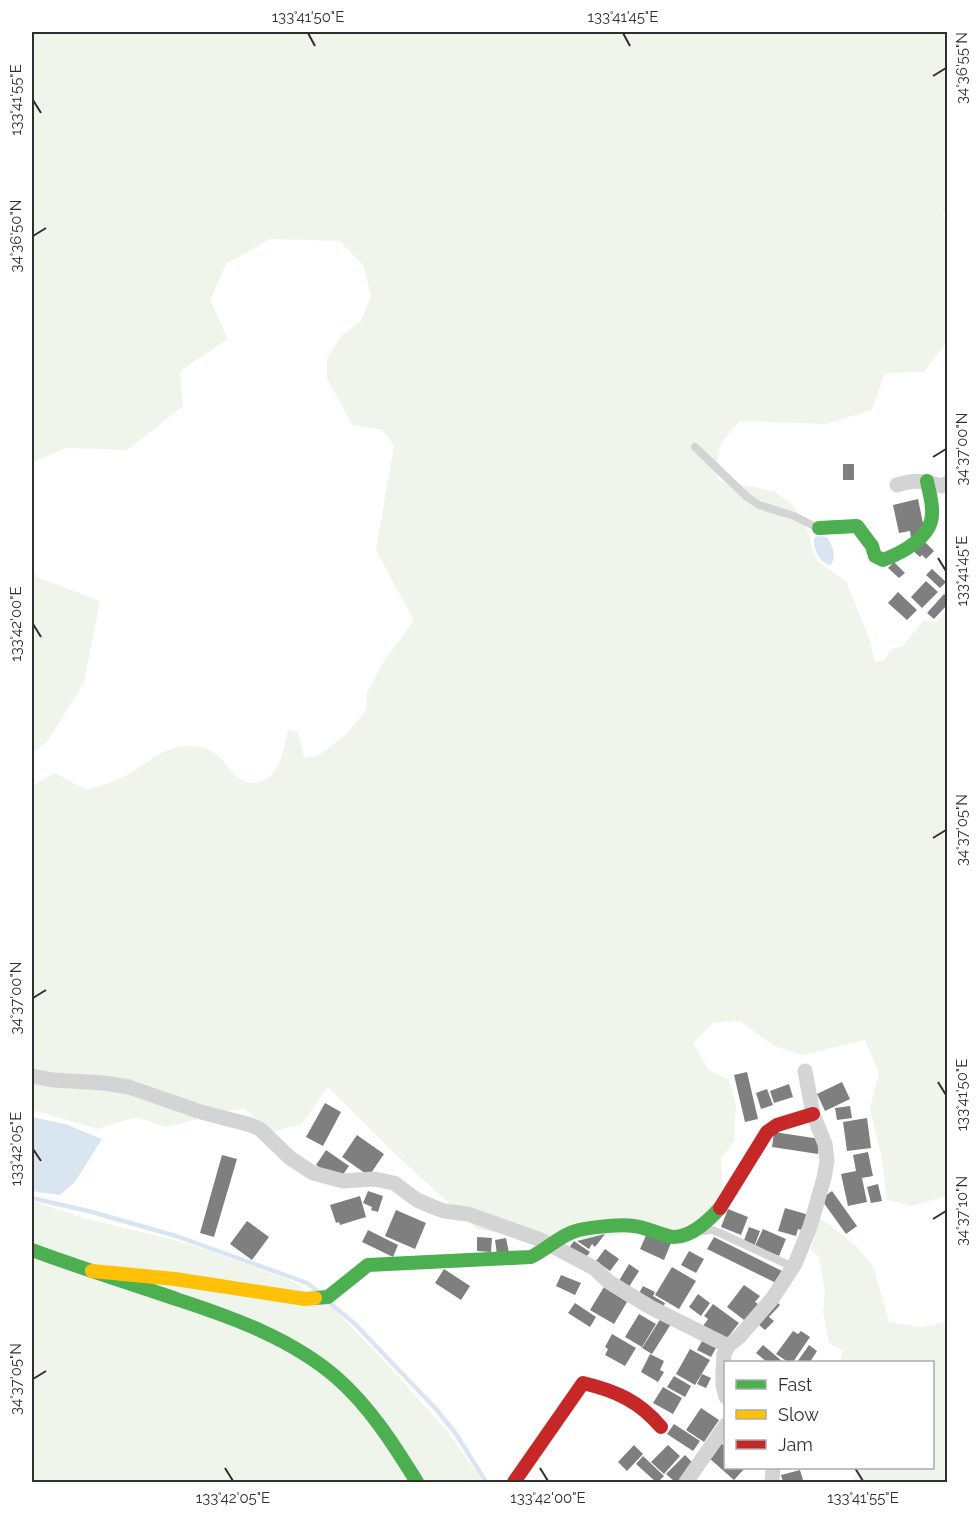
<svg xmlns="http://www.w3.org/2000/svg" width="979" height="1514" font-family="Raleway,sans-serif">
  <style>
    .green { fill: #f0f5ec }
    .water { fill: #d9e6f2 }
    .lines { fill: none; stroke-linecap: round; stroke-linejoin: round }
    .stream { stroke: #d9e6f2; stroke-width: 4.5 }
    .building { fill: #7f7f7f }
    .lane { stroke: #d4d4d4; stroke-width: 8 }
    .street { stroke: #d4d4d4; stroke-width: 15 }
    .fast { stroke: #4caf50; stroke-width: 14 }
    .slow { stroke: #ffc107; stroke-width: 14 }
    .jam { stroke: #c62828; stroke-width: 14 }
    .ticks { fill: none; stroke: #2f2f2f; stroke-width: 2 }
    .neatline { fill: none; stroke: #2f2f2f; stroke-width: 2 }
    .ticks-label { font-size: 15px; text-anchor: middle; fill: #2f2f2f }
  </style>
  <rect width="100%" height="100%" fill="#fff"/>
  <path class="green" d="M32,32h915l1,176 -5,7 5,10 -1,116 -23,31 -39,1 -13,37 -47,14 -85,-3c-21,23 -24,26 -22,59l56,11 20,15 16,30 1,10 7,15 29,22 22,55 6,24 9,-2c5,-8 8,-13 18,-13l22,-27 10,3 13,-13v586l-36,10 -24,-6 -5,-40 -12,-52 9,-35 -14,-33 -62,15 -29,-9 -34,-25 -27,2 -20,20 16,27 20,10 7,24 -2,37 -13,18 2,30 -23,39 -154,14 -69,-13 -83,-76 -66,-66 -26,37 -30,8 -29,-24 -77,19 -30,-10 -38,12 -66,-19v-324l23,-13 31,17c13,-4 27,-7 39,-14 18,-10 36,-27 56,-29 11,-2 27,0 35,7 10,8 15,20 26,26 6,3 11,4 18,2 22,-7 23,-33 28,-53l10,3 6,26 15,-3 26,-20 11,-12 10,-13 1,-18 19,-34 28,-37 -38,-71 18,-105 -12,-15 -30,-5 -25,-47v-19l14,-23 20,-15 10,-26 -8,-30 -23,-24 -70,-2 -44,25 -16,36 18,39 -48,32 3,35 -56,44 -61,-2 -34,15z
    M32,569l5,8 63,24 -16,82 -37,59 -15,11z
    M32,1201l55,18 80,19 40,12 85,31 43,29 54,56 59,66 35,50h-451z
    M819,1219l7,3 30,24 17,20 16,56 32,5 26,-5v160h-96l6,-8 -5,-6h80v-106h-92l3,-11 -14,-8 -6,-32 2,-17 -6,-37 -8,-7z"/>
  <path class="water" d="M818,536l9,1c5,8 11,20 3,28 -10,-2 -17,-16 -16,-27z
    M32,1117l33,7 37,15 -27,43 -15,13 -23,-3 -5,-2z"/>
  <g class="lines">
    <path class="stream" d="M32,1198l60,14 84,24 131,47 9,7
      M331,1304l24,20 81,85 20,25 30,48"/>
  </g>
  <path class="building" d="M843,464h11v16h-11z
    M918,499l6,29 -13,10 -1,-7 -11,2 -6,-28z
    M922,539l12,12 -8,8 -4,-4 -2,2 -8,-7z
    M894,562l11,11 -6,5 -11,-10z
    M932,569l14,13 -6,6 -14,-13z
    M926,581l12,11 -16,16 -11,-11z
    M898,592l19,18 -10,10 -19,-17z
    M944,594l4,4v6l-14,15 -7,-6z
    M747,1072l11,47 -13,3 -11,-47z
    M842,1082l8,17 -25,12 -8,-17z
    M789,1084l4,13 -19,6 -4,-12z
    M767,1089l6,16 -12,4 -5,-16z
    M325,1103l16,9 -18,34 -17,-9z
    M850,1106l2,12 -15,2 -2,-12z
    M867,1118l4,30 -24,3 -4,-29z
    M774,1132l46,7 -2,15 -46,-7z
    M357,1135l27,19 -15,22 -27,-19z
    M326,1150l23,16 -10,14 -23,-15z
    M868,1152l5,24 -11,2 5,24 -19,4 -7,-32 15,-3 -3,-16z
    M222,1155l15,4 -23,78 -14,-4z
    M878,1184l4,17 -11,2 -4,-16z
    M368,1191l15,5 -5,16 -7,-2 1,-3 -9,-4z
    M832,1191l25,35 -11,8 -25,-35z
    M360,1196l6,21 -26,8 -1,-3 -3,1 -6,-18z
    M785,1208l24,7 -4,16 -7,-2 -2,7 -18,-5z
    M728,1209l20,8 -7,18 -20,-8z
    M396,1210l30,13 -11,26 -30,-13z
    M247,1221l22,16 -17,23 -22,-16z
    M749,1227l11,4 -6,16 -11,-4z
    M763,1229l23,10 -7,17 -24,-10z
    M368,1230l30,15 -5,12 -31,-15z
    M647,1233l24,10 -7,17 -24,-11z
    M605,1234l-10,13 -3,-3 -3,5 -12,-8z
    M477,1237l15,1 -1,14 -14,-1z
    M714,1237l68,34 -6,12 -69,-34z
    M506,1238l3,15 -12,2 -2,-15z
    M574,1241l16,11 -6,8 -16,-11z
    M605,1249l14,10 -9,12 -14,-10z
    M689,1251l15,8 -8,14 -15,-8z
    M629,1264l10,7 -12,19 -10,-6z
    M672,1267l24,14 -17,28 -24,-14z
    M444,1269l26,17 -9,14 -26,-17z
    M561,1275l20,8 -6,12 -19,-9z
    M744,1285l16,11 -5,6 6,4 -13,17 -21,-16z
    M643,1286l12,6 -2,4 12,7 -3,7 -25,-13z
    M604,1287l23,15 -13,22 -24,-14z
    M698,1294l12,9 -9,13 -12,-9z
    M777,1302l3,3 -11,12 5,4 -9,9 -8,-7z
    M575,1303l21,14 -6,10 -22,-14z
    M713,1304l26,19 -15,19 -21,-16 5,-7 -4,-3z
    M639,1314l17,10 -14,23 -17,-10z
    M661,1318l10,6 -19,30 -10,-6z
    M793,1331l5,3 3,-3 9,6 -17,25h-5l-12,-8z
    M612,1334l24,14 -11,18 -20,-11 3,-6 -3,-2z
    M702,1341l14,7 -5,9 -14,-7z
    M763,1345l20,17h-16l-11,-9z
    M809,1345l8,6 -7,11h-13z
    M690,1349l20,11 -15,25 -19,-11z
    M650,1354l14,7 -4,9 4,2 -6,10 -17,-10z
    M702,1374l9,4 -5,10 -9,-4z
    M674,1376l17,10 -6,11 -18,-10z
    M663,1387l19,11 -9,16 -20,-11z
    M701,1408l18,12 -15,22 -18,-12z
    M674,1424l26,17 -7,10 -26,-17z
    M721,1443l5,4v21h19l-11,12 -25,-22z
    M634,1445l9,9 -16,17 -9,-9z
    M668,1445l12,11 -16,18 -13,-12z
    M685,1455l10,10 -16,17h-4l-9,-8z
    M643,1456l21,20 -6,6h-2l-20,-18z
    M800,1470l3,10 -20,2 -2,-7z"/>
  <g class="lines">
    <path class="lane" d="M695,447l52,50 12,8 35,11 22,11
      M704,1231l8,-1 8,3 73,34"/>
    <path class="street" d="M897,485c17,-5 27,-5 44,1l7,-3
      M32,1076l21,4 51,3 25,4 72,25 50,13 9,4 30,29 23,15 30,8 31,-2 20,4 23,17 14,6 13,5 24,3 73,26 53,28 15,14 41,25 78,39
      M726,1397l-3,-11v-15l1,-17 4,-8 11,-9 33,-38 23,-35 15,-37 14,-49 3,-17 -2,-17 -12,-30 -8,-43
      M686,1482l40,-57
      M772,1482l1,-14"/>
    <path class="fast" d="M819,528l38,-2 15,20 3,10 8,4c19,-7 49,-23 49,-46 1,-11 -3,-22 -5,-33
      M32,1250c48,18 98,33 147,50 55,18 113,39 158,78 33,29 57,67 80,104
      M315,1298l13,-1 40,-32 163,-8c17,-8 30,-23 48,-27 14,-3 41,-6 55,-4 13,1 31,11 40,11 18,0 35,-17 46,-29"/>
    <path class="slow" d="M92,1271l83,8 130,20 10,-1"/>
    <path class="jam" d="M720,1208l47,-76 10,-7 36,-11
      M514,1482l69,-99c33,8 56,18 78,44"/>
  </g>
  <path class="ticks" d="M308,33l7,13M623,33l7,13M933,76l13,-8M33,100l8,13M33,236l13,-8M933,457l13,-8M938,558l8,13M33,624l8,13M933,838l13,-8M33,998l13,-8M938,1082l8,13M33,1149l8,12M933,1219l13,-8M33,1379l13,-8M225,1468l8,13M540,1468l8,13M855,1468l8,13"/>
  <rect width="979" height="1514" fill="none" stroke="#ffffff" stroke-width="66"/>
  <rect x="724" y="1361" width="210" height="108" fill="#ffffff" stroke="#acacac" stroke-width="1.5"/>
  <rect x="736" y="1380" width="30" height="9" fill="#4caf50" stroke="#acacac" stroke-width="1.5"/>
  <text x="778" y="1391" font-size="18" fill="#2f2f2f">Fast</text>
  <rect x="736" y="1410" width="30" height="9" fill="#ffc107" stroke="#acacac" stroke-width="1.5"/>
  <text x="778" y="1421" font-size="18" fill="#2f2f2f">Slow</text>
  <rect x="736" y="1440" width="30" height="9" fill="#c62828" stroke="#acacac" stroke-width="1.5"/>
  <text x="778" y="1451" font-size="18" fill="#2f2f2f">Jam</text>
  <rect x="33" y="33" width="913" height="1448" class="neatline"/>
  <g class="ticks-label">
    <text x="308" y="22">133°41'50"E</text>
    <text x="623" y="22">133°41'45"E</text>
    <text transform="translate(962 68) rotate(-90)" y="5">34°36'55"N</text>
    <text transform="translate(16 100) rotate(-90)" y="5">133°41'55"E</text>
    <text transform="translate(16 236) rotate(-90)" y="5">34°36'50"N</text>
    <text transform="translate(962 449) rotate(-90)" y="5">34°37'00"N</text>
    <text transform="translate(962 571) rotate(-90)" y="5">133°41'45"E</text>
    <text transform="translate(16 624) rotate(-90)" y="5">133°42'00"E</text>
    <text transform="translate(962 830) rotate(-90)" y="5">34°37'05"N</text>
    <text transform="translate(16 998) rotate(-90)" y="5">34°37'00"N</text>
    <text transform="translate(962 1095) rotate(-90)" y="5">133°41'50"E</text>
    <text transform="translate(16 1149) rotate(-90)" y="5">133°42'05"E</text>
    <text transform="translate(962 1211) rotate(-90)" y="5">34°37'10"N</text>
    <text transform="translate(16 1379) rotate(-90)" y="5">34°37'05"N</text>
    <text x="233" y="1503">133°42'05"E</text>
    <text x="548" y="1503">133°42'00"E</text>
    <text x="863" y="1503">133°41'55"E</text>
  </g>
</svg>
